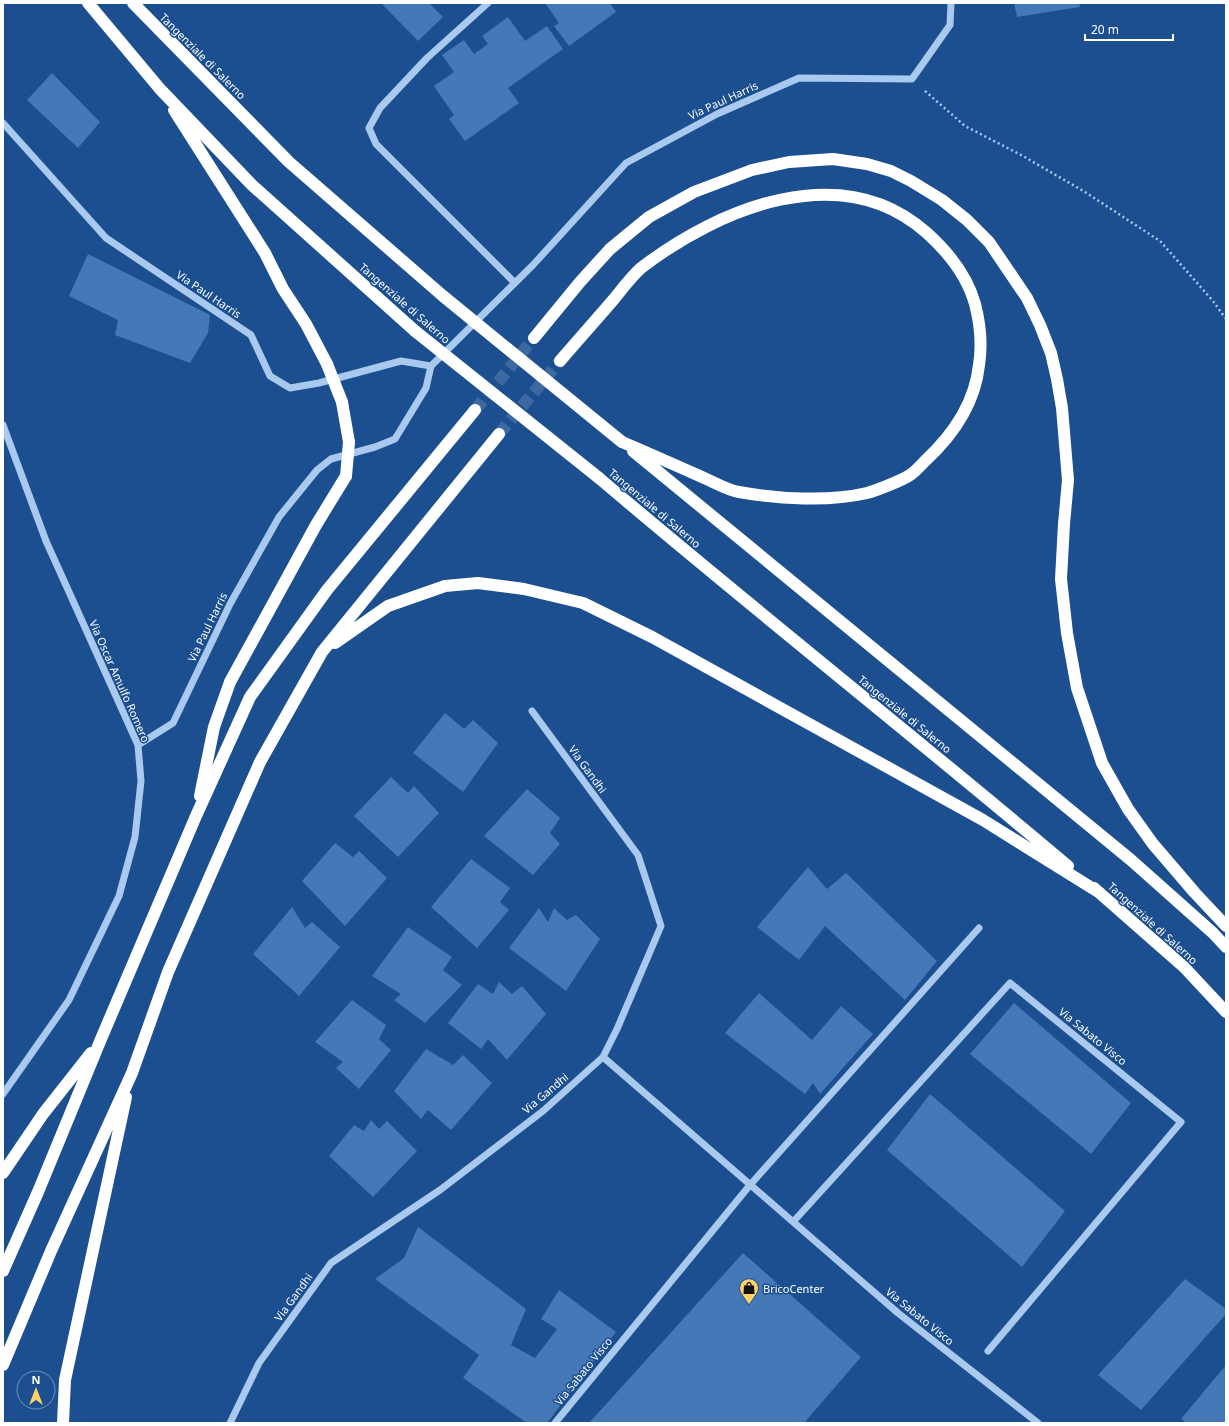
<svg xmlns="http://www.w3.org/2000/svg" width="1229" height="1426" font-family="'Noto Sans',sans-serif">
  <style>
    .building { fill: #4478b7 }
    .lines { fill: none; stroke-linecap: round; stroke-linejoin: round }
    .highway-tunnel { stroke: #3d69a0; stroke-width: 12; stroke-dasharray: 12 6; stroke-linecap: butt }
    .path { stroke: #a9c9ee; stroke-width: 2.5; stroke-dasharray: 2 3; stroke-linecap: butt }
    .minor { stroke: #a9c9ee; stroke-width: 7 }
    .highway { stroke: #fff; stroke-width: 12 }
    .highway-bridge { stroke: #fff; stroke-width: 12 }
    .labels { text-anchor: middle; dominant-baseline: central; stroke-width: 3; stroke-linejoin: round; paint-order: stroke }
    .street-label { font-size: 11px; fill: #fff; stroke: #1b4f8f }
    .poi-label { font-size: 11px; fill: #fff; stroke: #1b4f8f; text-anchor: start }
  </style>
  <rect width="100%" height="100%" fill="#1b4f8f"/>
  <path class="building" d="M381,3h48l14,14 -25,24z
    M545,3h65l6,9 -47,34 -15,-20 5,-3z
    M1014,3h65l1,4 -63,10z
    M508,17l17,24 22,-15 16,23 -55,39 11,15 -54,38 -16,-22 5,-4 -20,-29 20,-14 -12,-17 22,-15 10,14 14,-10 -6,-8z
    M52,73l48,49 -22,26 -51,-48z
    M88,254l122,61 -2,18 -18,30 -75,-28 3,-15 -49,-24z
    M445,713l19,16 9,-9 25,23 -35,49 -50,-39z
    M391,777l17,16 6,-7 25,27 -41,44 -44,-41z
    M527,789l33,29 -10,15 10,11 -27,31 -49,-39z
    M335,843l18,14 6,-6 28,27 -42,48 -43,-45z
    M471,859l39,29 -10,14 9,8 -32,38 -46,-41z
    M808,867l19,22 19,-16 91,88 -32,39 -80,-74 -26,34 -42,-33z
    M292,907l13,21 7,-6 28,25 -41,49 -46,-42z
    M539,908l9,14 6,-14 13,12 9,-5 24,24 -34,52 -57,-43z
    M408,927l44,30 -9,13 19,15 -37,38 -31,-23 7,-6 -29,-18z
    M499,982l13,12 10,-8 24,28 -39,46 -19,-21 -7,10 -33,-26 30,-39 15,10z
    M759,993l53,47 29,-34 32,28 -53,60 -7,-11 -8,11 -80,-61z
    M352,1000l34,25 -7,14 12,11 -32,39 -23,-21 7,-6 -28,-20z
    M1014,1003l117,100 -40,51 -121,-100z
    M426,1049l27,16 10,-10 29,28 -41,47 -23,-20 -7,9 -27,-28z
    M930,1094l135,117 -43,56 -135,-117z
    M371,1120l8,9 8,-8 30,30 -44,46 -44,-41 25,-31 10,6z
    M418,1227l108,82 -15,36 24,13 22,-29 -16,-10 18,-29 57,42 -69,91h-20l-64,-45 16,-23 -104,-76 29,-21z
    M743,1253l118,104 -57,66h-215z
    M1185,1279l41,30v5l-85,96 -43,-35z
    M1226,1365v58h-39l-6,-4z"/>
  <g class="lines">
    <path class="highway-tunnel" d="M475,410l59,-72
      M499,434l61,-73"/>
    <path class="path" d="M925,91l40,35 58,30 62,36 75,49 53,60 13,18"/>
    <path class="minor" d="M488,3l-61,55 -47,50 -11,20 7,16 139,139
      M3,123l103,115 145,97 19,41 20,12 29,-5 82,-22 30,5
      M3,425l43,116 92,204 3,36 -6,56 -16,59 -50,104 -66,94
      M138,745l35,-22 57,-119 49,-87 38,-47 14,-11 44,-12 20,-8 31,-51 5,-22 102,-101 93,-102 91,-49 82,-36 113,1 38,-54 1,-22
      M603,1057l295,256 140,110
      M793,1222l217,-239 171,139 -193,229
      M230,1423l29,-60 72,-100 109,-73 103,-79 60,-54 14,-28 44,-103 -23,-71 -106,-144
      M555,1423l195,-238 229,-257"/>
    <path class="highway" d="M88,3l72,86 92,96 163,146
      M133,3l156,159 154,134
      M174,110l91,143 18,36 23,35 21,40
      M534,338l46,-56 30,-33 39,-32 45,-25 58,-22 37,-8 44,-3 34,5 24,7 20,10 31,19 25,20 22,22 38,56 13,27 11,28 6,26 5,29 6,72 -4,44 -3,55 6,54 10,55 25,75 26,46 25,35 42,49 31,33
      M560,361c18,-21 36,-41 54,-62 8,-10 17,-22 27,-31 78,-60 201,-111 286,-35 21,19 40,42 48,71 5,19 7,42 4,61 -4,38 -27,71 -54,96 -5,5 -10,11 -15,14 -7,5 -35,16 -43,18 -38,9 -89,6 -128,-1 -12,-2 -25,-10 -37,-15 -27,-12 -54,-24 -80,-35
      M342,402l7,40
      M633,451l498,409 82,73 13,14
      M599,478c154,131 314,257 469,388
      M335,643l53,-37 57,-20 33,-3 46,6 59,14 69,34 331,183 117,73
      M200,796l14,-69 16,-45 86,-157 30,-49
      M1094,888l90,79 42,45
      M3,1173l40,-59 48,-61
      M3,1271l35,-79 63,-153 95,-223 54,-119 77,-107 148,-180
      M3,1365l48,-114 81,-178 36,-101 92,-210 62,-110 177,-218
      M63,1423l2,-43 61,-283"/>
    <path class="highway-bridge" d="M443,296l179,146
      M415,331l184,147
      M327,364l15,38
      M346,476l3,-34"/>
  </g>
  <defs>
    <g id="shop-pin" transform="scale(1)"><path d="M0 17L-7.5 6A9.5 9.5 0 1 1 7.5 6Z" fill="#ffd166" stroke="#1b4f8f"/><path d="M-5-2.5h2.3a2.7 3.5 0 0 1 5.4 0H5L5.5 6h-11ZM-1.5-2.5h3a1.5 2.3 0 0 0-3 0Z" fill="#111"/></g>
  </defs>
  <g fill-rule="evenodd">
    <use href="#shop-pin" x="749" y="1288"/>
  </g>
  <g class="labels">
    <g class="street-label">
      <text transform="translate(203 56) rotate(45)">Tangenziale di Salerno</text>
      <text transform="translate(723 100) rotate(-25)">Via Paul Harris</text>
      <text transform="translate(209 294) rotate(34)">Via Paul Harris</text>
      <text transform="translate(405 303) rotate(41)">Tangenziale di Salerno</text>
      <text transform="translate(655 508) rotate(40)">Tangenziale di Salerno</text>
      <text transform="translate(207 627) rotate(-64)">Via Paul Harris</text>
      <text transform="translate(120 681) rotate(66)">Via Oscar Amulfo Romero</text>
      <text transform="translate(905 714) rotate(39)">Tangenziale di Salerno</text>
      <text transform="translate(588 769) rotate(54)">Via Gandhi</text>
      <text transform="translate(1153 923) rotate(42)">Tangenziale di Salerno</text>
      <text transform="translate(1093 1036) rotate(39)">Via Sabato Visco</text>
      <text transform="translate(545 1093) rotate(-40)">Via Gandhi</text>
      <text transform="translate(293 1297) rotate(-54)">Via Gandhi</text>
      <text transform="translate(920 1316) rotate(39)">Via Sabato Visco</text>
      <text transform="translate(583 1371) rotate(-51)">Via Sabato Visco</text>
    </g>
    <g class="poi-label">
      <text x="763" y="1288">BricoCenter</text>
    </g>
  </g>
  <rect width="1229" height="1426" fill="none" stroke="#ffffff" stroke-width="8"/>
  <g transform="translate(36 1390)"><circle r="19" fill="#1b4f8f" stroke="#7695bc"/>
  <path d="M0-3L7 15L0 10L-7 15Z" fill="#ffd166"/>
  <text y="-6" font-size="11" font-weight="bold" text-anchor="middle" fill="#ffffff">N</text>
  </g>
  <path d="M1085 34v6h88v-6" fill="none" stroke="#ffffff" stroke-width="2"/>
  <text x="1091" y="34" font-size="12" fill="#ffffff" stroke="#1b4f8f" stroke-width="3" paint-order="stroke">20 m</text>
</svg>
